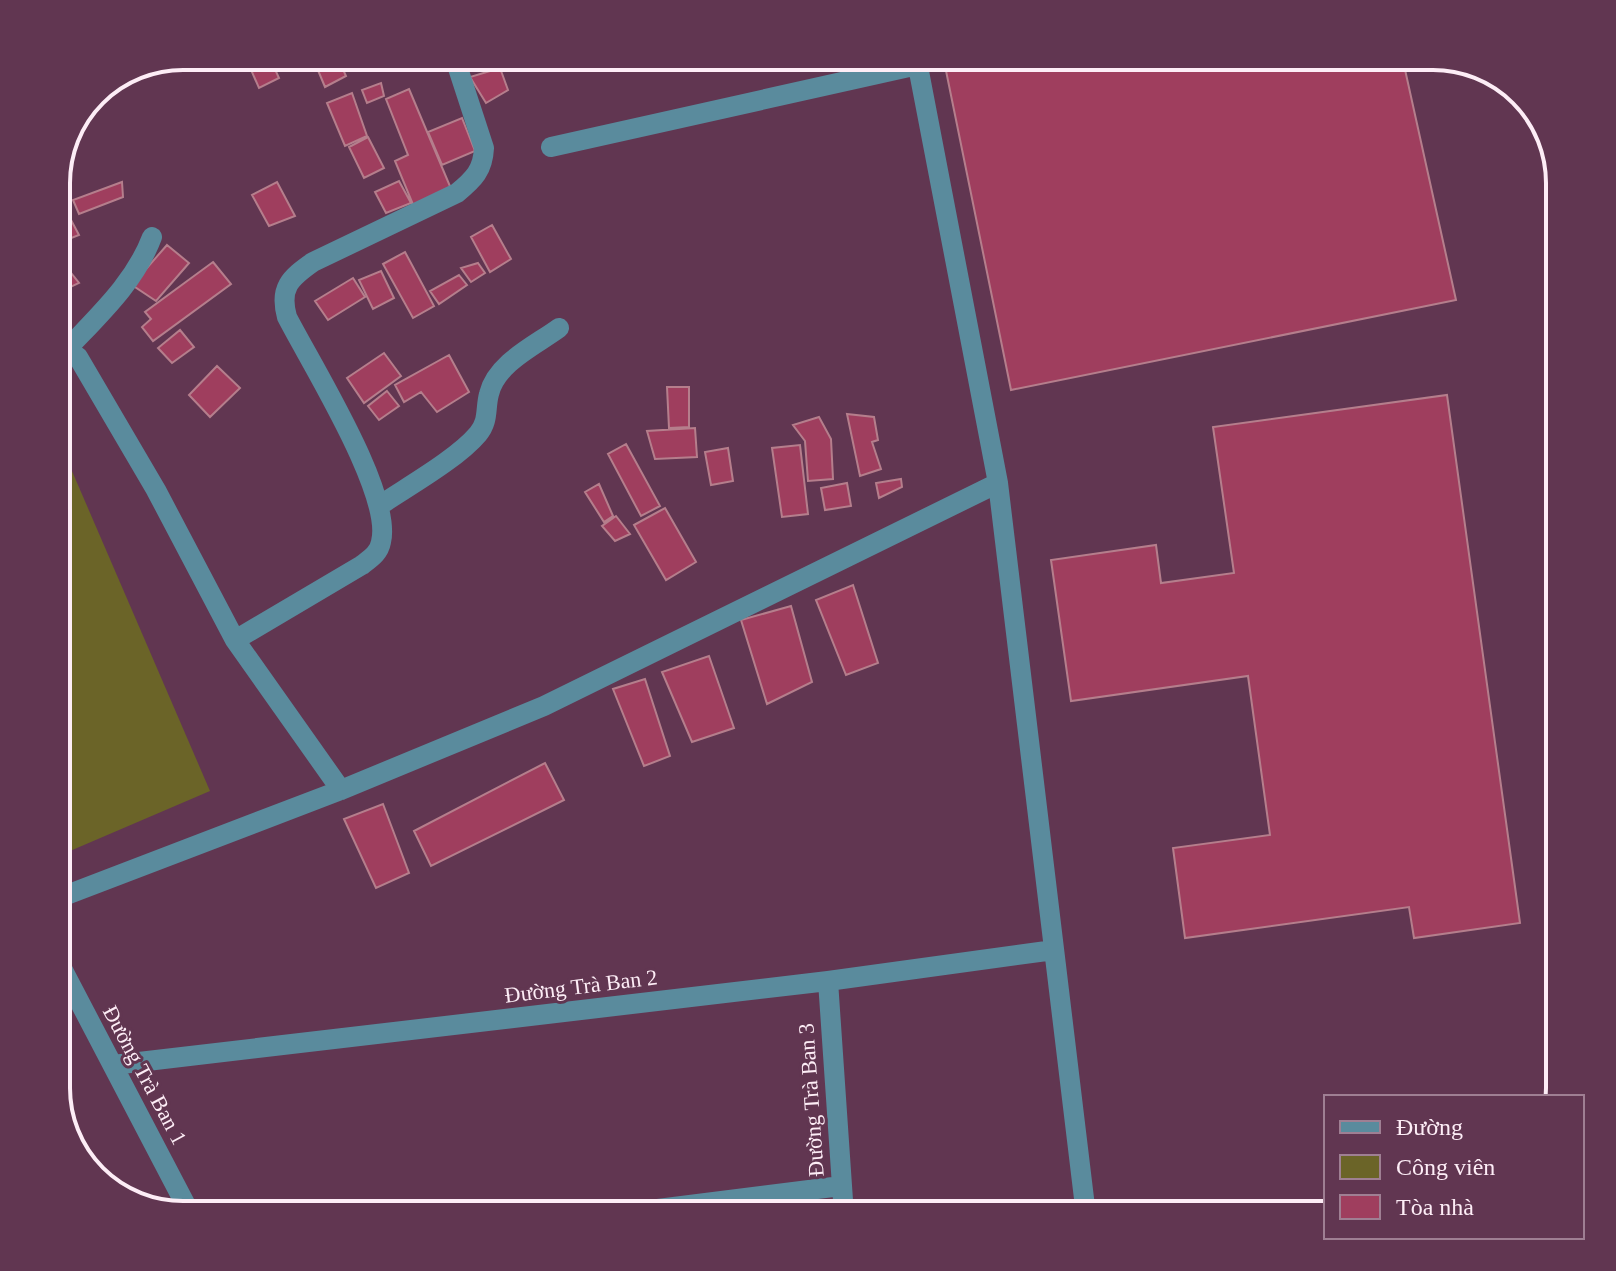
<svg xmlns="http://www.w3.org/2000/svg" width="1616" height="1271" font-family="Georgia,serif">
  <style>
    .green { fill: #6b6428 }
    .building { fill: #9f3e5e; stroke: #b57e8c; stroke-width: 2 }
    .lines { fill: none; stroke-linecap: round; stroke-linejoin: round }
    .minor { stroke: #5a8b9d; stroke-width: 20 }
    .labels { text-anchor: middle; dominant-baseline: central; stroke-width: 6; stroke-linejoin: round; paint-order: stroke }
    .street-label { font-size: 22px; fill: #fdedf6; stroke: #613651 }
    .rim { fill: none; stroke: #fdedf6; stroke-width: 4 }
  </style>
  <rect width="100%" height="100%" fill="#613651"/>
  <path class="green" d="M56,434l154,357 -154,66z"/>
  <path class="building" d="M245,56h24l10,22 -20,10z
    M312,56h25l9,20 -21,11z
    M943,56h459l54,244 -445,90z
    M500,68l8,22 -22,13 -16,-26z
    M381,83l3,13 -17,7 -5,-13z
    M409,89l43,102 -38,16 -19,-46 13,-6 -22,-56z
    M352,93l15,43 -22,10 -18,-43z
    M462,118l13,33 -33,14 -14,-33z
    M368,137l16,31 -20,10 -15,-31z
    M399,181l12,22 -25,10 -11,-21z
    M122,182l1,15 -44,17 -6,-14z
    M277,182l18,34 -26,10 -17,-31z
    M62,203l17,32 -23,9v-38z
    M492,225l19,34 -21,13 -19,-35z
    M167,245l22,18 -33,38 -24,-16z
    M405,252l29,54 -21,12 -30,-54z
    M60,259l19,24 -19,9 -4,-9v-21z
    M213,262l18,22 -78,57 -11,-14 9,-8 -6,-7z
    M478,263l7,10 -14,9 -10,-14z
    M381,271l13,27 -21,11 -14,-29z
    M459,275l8,10 -28,19 -9,-13z
    M353,278l12,19 -37,23 -13,-19z
    M180,330l14,17 -22,16 -14,-15z
    M384,353l17,23 -37,27 -17,-25z
    M449,355l20,37 -32,20 -16,-20 -17,10 -9,-17z
    M217,366l23,22 -30,29 -21,-22z
    M667,387h22v40l-20,1z
    M387,391l12,15 -20,14 -11,-14z
    M1447,395l73,528 -106,15 -5,-31 -224,31 -12,-90 97,-13 -22,-159 -177,25 -20,-141 105,-15 5,38 73,-10 -21,-146z
    M847,414l27,3 4,23 -6,2 9,27 -21,7z
    M819,417l12,22 2,40 -25,2 -3,-40 -12,-16z
    M695,428l2,29 -42,2 -8,-28z
    M626,444l34,62 -19,10 -33,-62z
    M800,445l8,69 -26,3 -10,-69z
    M728,448l5,33 -22,4 -6,-33z
    M901,479l1,8 -23,11 -3,-15z
    M847,483l4,23 -26,4 -4,-22z
    M599,484l14,32 -9,6 -19,-30z
    M665,508l31,54 -30,18 -32,-55z
    M616,516l14,18 -15,7 -13,-15z
    M853,585l25,78 -32,12 -30,-75z
    M791,606l21,76 -45,22 -26,-84z
    M709,656l25,72 -42,14 -30,-70z
    M645,679l25,77 -26,10 -31,-77z
    M545,763l19,37 -133,66 -17,-35z
    M383,804l26,69 -33,15 -32,-69z"/>
  <g class="lines">
    <path class="minor" d="M916,56l82,427 88,732
      M551,147l367,-82
      M56,349h11l11,8 78,133 79,150 106,150
      M67,349c33,-35 68,-67 85,-112
      M379,506c28,-19 78,-47 99,-72 11,-13 7,-25 11,-40 7,-31 47,-49 70,-66
      M235,640l127,-75c9,-7 17,-12 19,-23 12,-48 -70,-178 -94,-225 -8,-29 3,-39 26,-55l144,-69c17,-14 26,-23 27,-45l-30,-92
      M56,899l285,-109 203,-84 454,-223
      M56,957l135,258
      M828,981l16,234
      M113,1065l715,-84 226,-31
      M610,1215l231,-29"/>
  </g>
  <g class="labels">
    <g class="street-label">
      <text transform="translate(581 986) rotate(-7)">Đường Trà Ban 2</text>
      <text transform="translate(145 1075) rotate(62)">Đường Trà Ban 1</text>
      <text transform="translate(811 1100) rotate(-94)">Đường Trà Ban 3</text>
    </g>
  </g>
  <path d="M0 0H1616V1271H0ZM183 70H1433A113 113 0 0 1 1546 183V1088A113 113 0 0 1 1433 1201H183A113 113 0 0 1 70 1088V183A113 113 0 0 1 183 70Z" fill="#613651" fill-rule="evenodd"/>
  <path class="rim" d="M183 70H1433A113 113 0 0 1 1546 183V1088A113 113 0 0 1 1433 1201H183A113 113 0 0 1 70 1088V183A113 113 0 0 1 183 70Z"/>
  <rect x="1324" y="1095" width="260" height="144" fill="#613651" stroke="#9f7f93" stroke-width="2"/>
  <rect x="1340" y="1121" width="40" height="12" fill="#5a8b9d" stroke="#9f7f93" stroke-width="2"/>
  <text x="1396" y="1135" font-size="24" fill="#fdedf6">Đường</text>
  <rect x="1340" y="1155" width="40" height="24" fill="#6b6428" stroke="#9f7f93" stroke-width="2"/>
  <text x="1396" y="1175" font-size="24" fill="#fdedf6">Công viên</text>
  <rect x="1340" y="1195" width="40" height="24" fill="#9f3e5e" stroke="#9f7f93" stroke-width="2"/>
  <text x="1396" y="1215" font-size="24" fill="#fdedf6">Tòa nhà</text>
</svg>
